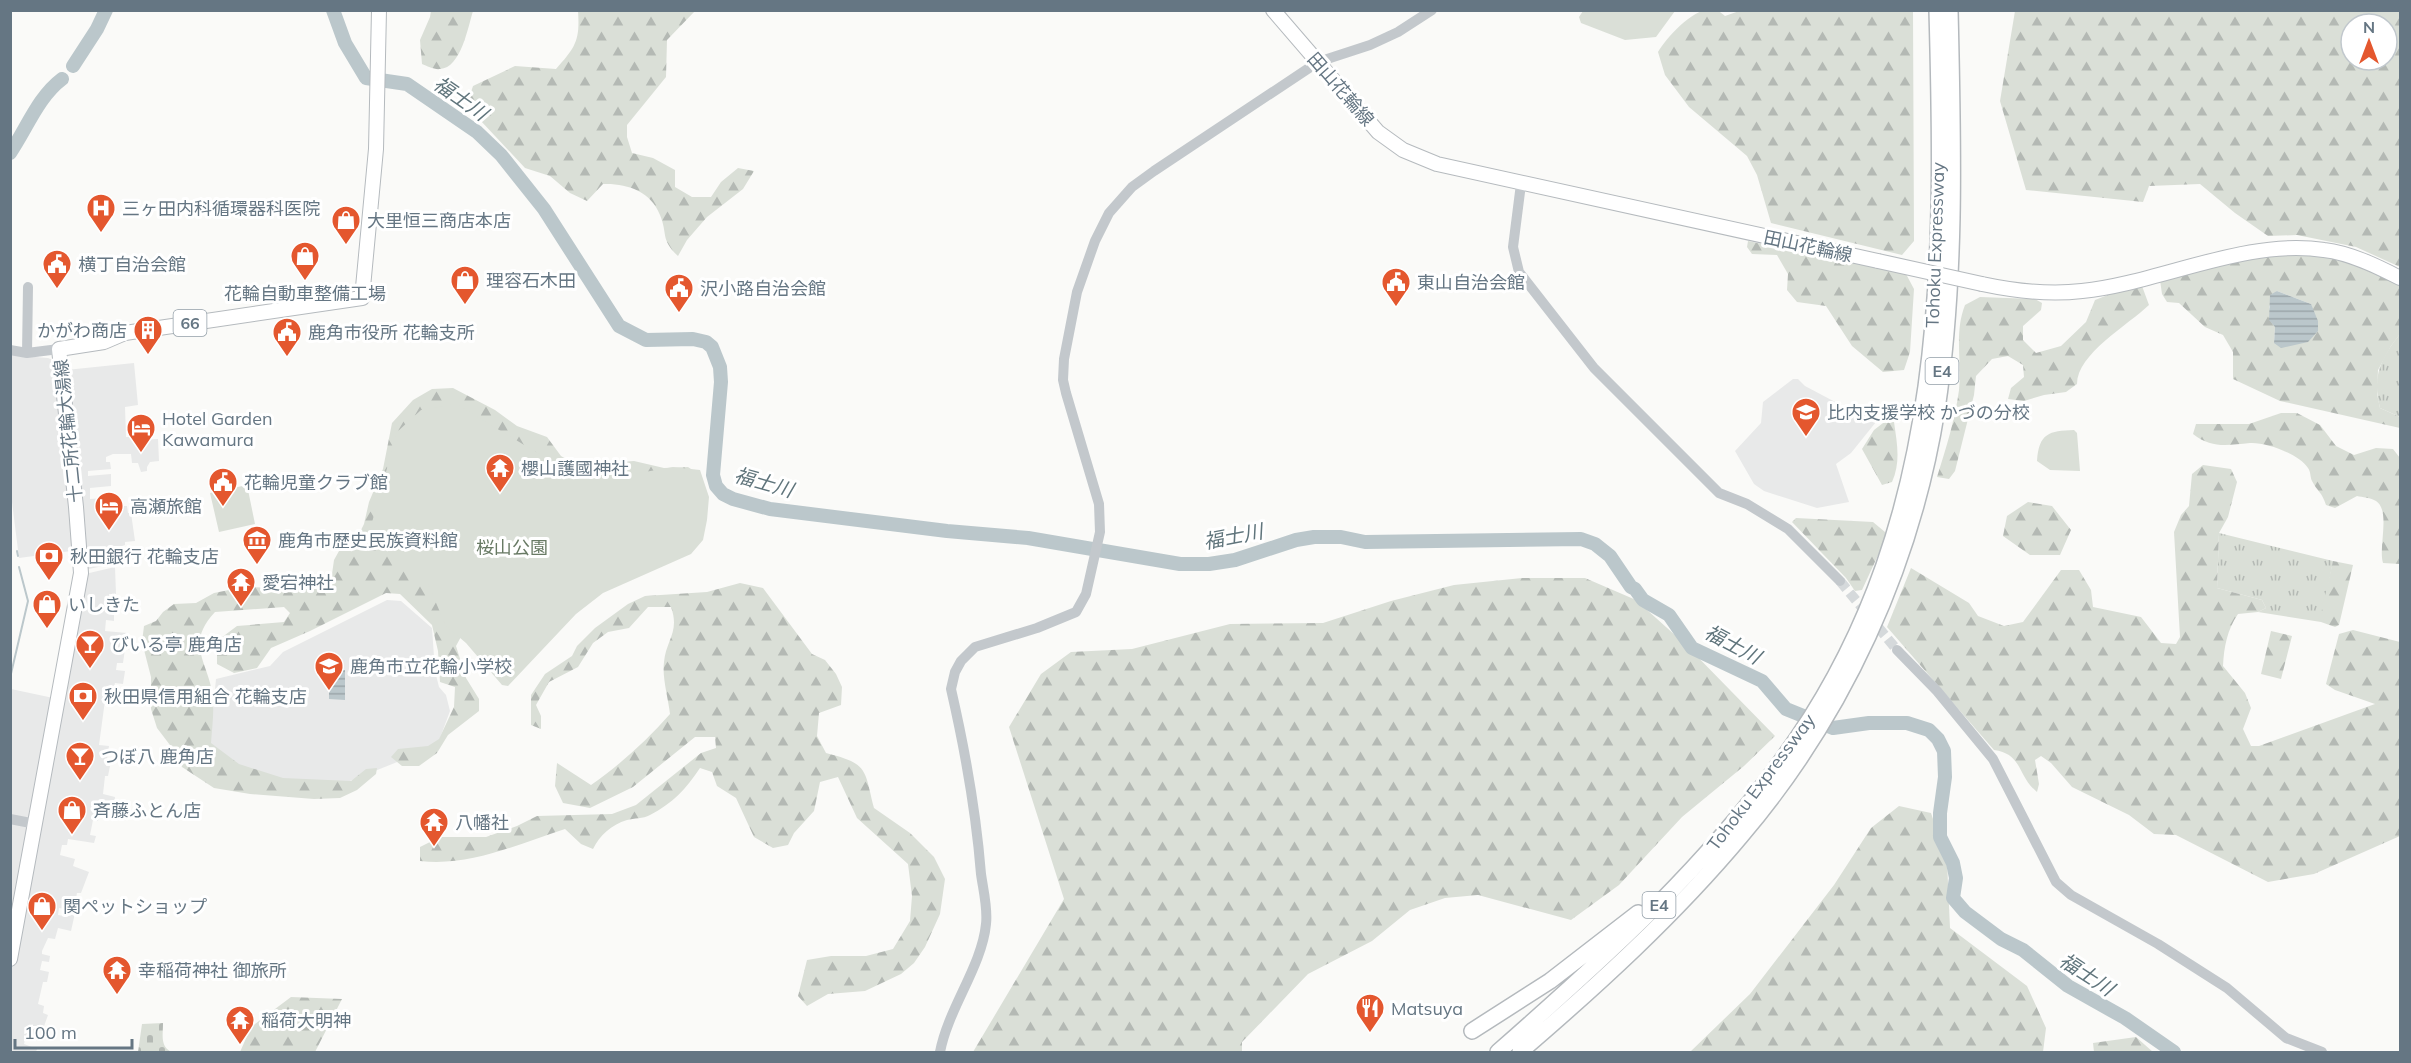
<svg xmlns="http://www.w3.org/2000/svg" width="2411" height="1063" font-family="Mulish,'Noto Sans JP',sans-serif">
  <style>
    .built { fill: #e8e9e9 }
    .grass { fill: url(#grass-tufts) }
    .forest { fill: url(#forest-firs); fill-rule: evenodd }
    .cemetery { fill: url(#cemetery-stones) }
    .park { fill: #dadfd7 }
    .water { fill: url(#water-rules) }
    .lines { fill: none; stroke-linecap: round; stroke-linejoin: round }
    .stream { stroke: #bbc7cb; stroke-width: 2 }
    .river { stroke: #bbc7cb; stroke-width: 14 }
    .minor-tunnel { stroke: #d5d9db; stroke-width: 10; stroke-dasharray: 10 5; stroke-linecap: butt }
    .major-casing { stroke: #b5babe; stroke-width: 16 }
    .highway-casing { stroke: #b4b9bd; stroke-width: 18 }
    .minor { stroke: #c3c8cc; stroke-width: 10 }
    .major { stroke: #fff; stroke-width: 14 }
    .highway { stroke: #fff; stroke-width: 15 }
    .major-bridge-casing { stroke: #b5babe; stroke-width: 16; stroke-linecap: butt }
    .major-bridge { stroke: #fff; stroke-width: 14 }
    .labels { text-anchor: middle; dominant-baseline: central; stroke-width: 6; stroke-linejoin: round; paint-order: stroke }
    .shield { fill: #fff; stroke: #939fa8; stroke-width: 1.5 }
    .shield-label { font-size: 16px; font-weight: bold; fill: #657683 }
    .street-label { font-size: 18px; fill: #657683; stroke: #fff }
    .poi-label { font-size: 18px; fill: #657683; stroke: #fff; text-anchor: start }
    .park-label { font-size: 18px; fill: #687a64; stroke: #fff }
    .water-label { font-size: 20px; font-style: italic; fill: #60757c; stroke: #fff }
  </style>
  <defs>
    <pattern id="grass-tufts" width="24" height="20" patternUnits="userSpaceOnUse" patternTransform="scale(1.5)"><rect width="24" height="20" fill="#dadfd7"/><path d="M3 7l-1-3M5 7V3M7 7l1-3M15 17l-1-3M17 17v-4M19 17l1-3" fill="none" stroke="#b4b9b4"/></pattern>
    <pattern id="forest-firs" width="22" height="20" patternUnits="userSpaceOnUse" patternTransform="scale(1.5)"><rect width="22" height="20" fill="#dadfd7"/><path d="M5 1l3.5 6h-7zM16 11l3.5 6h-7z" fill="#b4b9b4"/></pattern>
    <pattern id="cemetery-stones" width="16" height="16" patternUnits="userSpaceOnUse" patternTransform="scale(1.5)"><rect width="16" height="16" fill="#dadfd7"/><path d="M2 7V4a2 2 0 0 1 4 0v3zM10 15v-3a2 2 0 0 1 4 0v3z" fill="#b4b9b4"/></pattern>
    <pattern id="water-rules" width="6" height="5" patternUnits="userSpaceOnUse" patternTransform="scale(1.5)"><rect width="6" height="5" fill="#bbc7cb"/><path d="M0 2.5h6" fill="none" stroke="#9ca6aa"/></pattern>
  </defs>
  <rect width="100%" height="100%" fill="#fafaf8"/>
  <path class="built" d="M10,355l38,3 5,2 22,186 -4,5 -52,7 -8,-64z
    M134,363l4,42 -13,2 1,30h10l1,3 21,-1 1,22 -9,1 -3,5v4l-6,1 -3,-9h-6l-1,-9h-18l-7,3v5h4l1,7 -23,2v5l23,-2v12l-21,2v11l31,-2 1,9h5l1,7h3l4,28 -10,1v3l-3,1v16l-38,8 -18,-200z
    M1793,379h5l7,7 34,18 27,9 10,9 -25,31 -15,11 13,38 -32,6 -53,-17 -10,-7 -19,-33 26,-28 2,-21z
    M115,567l1,27h-7v7h4l-1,8 -6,-1 -1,4 9,1v8l-8,-1 -1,11 22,2 -1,10 7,1 -1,6 -7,-1 -2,14h-6l-1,7 9,1 -2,13 -8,-1 -3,11 -6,-1 -7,52 10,1 -3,20h4l-2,10h-3l-2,18 12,3 -1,9 -12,-2 1,11h-4l-1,6 -5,-1 -3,15 6,1 -2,7 -26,-4 -1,6h-5l-2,10 15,4 -2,7 16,6 -8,21h-4l-2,11 -9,-2 -2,7 -5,-1 -1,7 6,1 1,-5 10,2 -4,18 -13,-3 -3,11 -7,-1 -6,13v3l8,2 -1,6 -7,-1 -2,9 9,2 -2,10h-4l-5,22 6,2 -1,7 5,2 -5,14 -7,-1 -1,6 -8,-2 -3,12 13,5 -1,3h-25v-363l47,10 27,-125z
    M387,600l14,1 31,27 3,43 4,16 7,8 4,16 -13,35 -92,37 -113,-5 -24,-19 8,-80 54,-13 13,-14z"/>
  <path class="grass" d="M2400,334v83l-20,-9c-8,-31 0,-49 20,-74z
    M2219,533l114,28 -12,61 -63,-10 8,-4 -4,-8 -45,-12z"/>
  <path class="forest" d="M1742,10l171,1 1,230 -12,14 -131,-32 -14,-48 -10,-19 -58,-49 -24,-32 -7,-23c9,-15 38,-48 58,-42 4,1 6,4 9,6z
    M431,11h42c-5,16 -12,57 -33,58 -5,1 -13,-3 -18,-5l-2,-24 10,-23z
    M578,11h117l-28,29 -1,37 -39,48v12l5,16 21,5 22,12v17l17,10h19l10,-15 17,-14 16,3 -11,18 -36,28 -20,23 -9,16c-18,-17 -10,-22 -18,-41 -9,-24 -34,-32 -57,-31l-16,17 -17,-8 -20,-17 -25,-8 -45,-48 -12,-19 5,-15 42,-20 41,3c20,-22 24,-29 22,-58z
    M2015,11h385v256l-44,-20 -59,-12 -29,1 -33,-23 -35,-29 -51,2 -6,16 -117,-12 -26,-89zM2351,24h36v36h-36z
    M1748,241l158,33 8,15 -4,63 -6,18 -21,2 -31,-26 -26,-40 -29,-4 -10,-12 1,-16 -11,-19 -25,-1 -5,-7z
    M2282,253l30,1 31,6 57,25v49l-9,12 -13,24 -1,24 3,14 20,9v11l-120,-27 -47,-22v-27l-10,-17 -18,-8 -26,-24 -12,-1 -5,-8 -2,-14 78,-19zM2277,291l34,13 -37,39 1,-16 -6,-20z
    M2142,286l7,19c-21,20 -72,49 -72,79l-11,8 -22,3 -20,6 -16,-2 3,-11 13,-11 -1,-12 -15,-9 -16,3 -16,17 -2,19 -19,76 -6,8 -12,-2c9,-29 18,-57 22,-87 3,-29 -5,-57 6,-85l15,-8 55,2 7,4 -1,7 -18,16v14l13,13 25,-7 25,-24 9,-22 18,-7z
    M453,388l42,22 22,16 30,11 14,19 15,9 58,-4 30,7 24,-1 12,8 -237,158 -7,13 10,32 13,21v12l-31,24 -11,18 -18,13h-17l-11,-9 7,-8 30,-3 11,-7 15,-32 1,-20 -15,-5 -2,-31 -6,-26 -32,-31 -14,-1 -76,38 -39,17 -14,20 -23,5 -17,-9v-23l20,-15 47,-4 6,-9 -6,-6 -69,5c-32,34 -4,52 -2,88 1,14 -1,29 -2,43l28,21 44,14 68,3 15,-12 11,-1 -1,6 -19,16 -17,8 -26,1 -64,-5 -36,-6 -32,-21 -9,-18 -16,-21 -6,-19v-32l-9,-35 2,-16 12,-5 7,-9 11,-8 22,-1 18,-10 30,-6 71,2 16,-8 3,-21 10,-18 15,-8 5,-10 5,-22 14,-33 9,-46 21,-23 19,-11z
    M2281,413h16l23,12 16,21 18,9 22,-7 17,1 7,9v106l-17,-1c-5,-16 8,-52 -7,-62 -5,-3 -14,-4 -19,-5l-22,12 -9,-3c-4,-13 -9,-14 -14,-24 -2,-4 -1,-9 -4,-13 -9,-14 -42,-26 -58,-25 -22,2 -38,6 -57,-9l3,-10h53z
    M1887,420l7,2c3,21 7,40 -2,60l-10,3 -20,-36 12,-19z
    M2203,465l28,4 6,13 -9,35 -9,16 -2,55 45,12 4,8 -8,4 -20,2c-11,16 -14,33 -15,52l22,27 6,15 -8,21 8,17h8l116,-42 -40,-14 -9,-6 13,-50 14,-4 47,12v194l-86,38 -46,8 -92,-47 -22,-1 -25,-19 -57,-28 -21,-24 -10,-7 -6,4 4,24 -2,8c-20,-16 -14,-38 -43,-42l-107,-123 24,-59 58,35 9,13 26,10 19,-4 38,-52h18l12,20 2,17 48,10 20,26 15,1 4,-7 -6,-105 7,-17 8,-9 3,-32z
    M2028,502l24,4 19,24 -11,25h-30l-27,-19 4,-20z
    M1796,518l77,4 12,10 1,6 -24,52 -7,1 -9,-13 -54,-56z
    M2333,561l20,4 -14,60 -4,2 -14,-5 -1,-4z
    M1522,578h63l51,22 50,45 89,91 -31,30 -62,51 -63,68 -48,35 -93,-25 -33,3 -35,12 -38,31 -64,33 -66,68v10h-269l91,-153 -55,-172 32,-53 30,-22 61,-3 98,-25 93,-1 68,-22 63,-16z
    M740,583l23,5 49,66 13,6 11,14 6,13 -1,18 -22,8 -2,23 9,17c43,11 38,16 48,55l36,25 24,24 11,22 -5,35 -15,33 -11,16 -13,11 -36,17 -37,3 -21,12 -9,-10 9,-36 24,-4h35l27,-7 17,-28 2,-25 -4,-32 -51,-46 -19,-41 -18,5 -6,29 -20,22 -6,12 -15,3 -19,-11 -18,-39 -19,-12 -5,-14 -12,-4c-14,21 -27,35 -50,47 -7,4 -16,3 -23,5 -16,5 -27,15 -34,29l-12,-5 -16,-15c-47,15 -95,38 -145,32v-14l20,-10h46l31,-11 20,-10 75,-2 24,-9 65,-52 15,-5 -1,-11h-20l-62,50 -43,21 -27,-5 -8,-17 2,-23 34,22c30,-21 55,-44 79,-71 -2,-17 -8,-36 -6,-52 2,-22 16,-30 7,-55h-23l-19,21 -21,4 -15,11 -15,24 -29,15 -13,23 5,11v13l-10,-4v-30l14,-21 27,-18 5,-10 18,-18 33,-24 17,-8 62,-4z
    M2271,631l21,5 -11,43 -20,-5z
    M1899,806l32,7 16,48 3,67 77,58 19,42 -3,24h-353l60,-58 84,-109 37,-57z
    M291,997l51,2 -27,53h-75l11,-25z
    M2136,1037l17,15h-59l-1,-9z"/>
  <path class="cemetery" d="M163,1023c0,12 -3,24 9,29h-34l4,-28z"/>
  <path class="park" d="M1583,11v-1l92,1 -19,26 -31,3 -44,-17 -2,-6z
    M456,404l95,57 21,17 33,1 68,-12 27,3 9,27 -2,23 -4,20 -12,14 -88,39 -27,21 -68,72 -6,-1 -36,-42 -20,-17 -19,-44 -28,-21 -33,-17 31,-112 24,-22z
    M2074,430l3,3 3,38 -30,-1 -13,-9c2,-28 12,-30 37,-31z
    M247,485l8,39 -36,8 -9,-39z"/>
  <path class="water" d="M2277,291l34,13 7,17v10l-10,11 -27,6 -7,-5 1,-16 -6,-7 1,-25z
    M329,670h16v30l-16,-1z"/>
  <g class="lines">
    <path class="stream" d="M17,551l1,5
      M10,678l18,-77 -9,-34"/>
    <path class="river" d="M333,10l12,33 21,35 41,6 70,48 24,23 43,54 75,117 27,14 47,-1 13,3 6,5 8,20 1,15 -8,93 3,11 7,8 10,5 37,10 177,22 81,7 152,26h29l26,-4 61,-20 18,-3h27l24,5 216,-3 14,5 15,12 21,31 4,2 8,11 26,15 23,33 70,33 24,28 47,19 36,-5h38l22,7 9,9 6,12 1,26 -5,36v24l13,26 3,15 -3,20 12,14 36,27 22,11 45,36 57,32 49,34
      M73,66l24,-37 9,-19
      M10,153c17,-25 28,-56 52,-74"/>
    <path class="minor-tunnel" d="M1840,581l57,69"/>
    <g class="major-casing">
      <path id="major" d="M1273,10l105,122 25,18 34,14 441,97
        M1982,284c33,7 67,11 100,7 78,-8 163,-53 242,-41 26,3 53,16 76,28
        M10,959l71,-386 -5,-66 -17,-158 45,-7 21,-9 237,-35 14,-149 3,-139"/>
    </g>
    <g class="highway-casing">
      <path id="highway" d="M1472,1031l78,-50 88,-68
        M1498,1052c109,-96 218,-193 300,-315 149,-220 146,-472 139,-727
        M1520,1052c78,-67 155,-137 221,-216 103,-121 171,-270 196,-427 20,-131 16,-266 13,-399"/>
    </g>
    <path class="minor" d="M1521,184l-8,63 6,25 75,96 125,125 28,11 41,25 52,52
      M28,287l-1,66 32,-4
      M10,350l17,3
      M1897,650l40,41 56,68 63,123 15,13 87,49 69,44 59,50 36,14
      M10,819l26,5
      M940,1052c8,-43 42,-86 46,-128 2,-16 -3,-35 -5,-50 -5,-63 -16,-124 -30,-185l4,-17 6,-11 14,-14 62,-19 39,-16 10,-18 14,-62 -1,-28 -33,-111 -3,-13 1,-21 13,-67 18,-51 14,-28 23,-26 22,-16 164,-109 52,-17 28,-13 34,-22"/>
    <use href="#major" class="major"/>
    <use href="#highway" class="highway"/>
    <g class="major-bridge-casing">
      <path id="major-bridge" d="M1878,261l104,23"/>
    </g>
    <use href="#major-bridge" class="major-bridge"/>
  </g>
  <defs>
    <g id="hospital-pin" transform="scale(1.5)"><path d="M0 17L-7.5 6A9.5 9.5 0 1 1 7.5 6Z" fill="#e4572e" stroke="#fff"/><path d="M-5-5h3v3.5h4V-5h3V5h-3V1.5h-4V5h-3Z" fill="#fff"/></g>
    <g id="shop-pin" transform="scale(1.5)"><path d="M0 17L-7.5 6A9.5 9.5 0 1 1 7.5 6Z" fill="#e4572e" stroke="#fff"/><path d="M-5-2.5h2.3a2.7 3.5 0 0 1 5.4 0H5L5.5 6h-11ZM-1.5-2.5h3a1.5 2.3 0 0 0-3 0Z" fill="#fff"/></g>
    <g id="civic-pin" transform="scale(1.5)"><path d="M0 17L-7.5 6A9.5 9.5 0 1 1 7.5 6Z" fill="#e4572e" stroke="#fff"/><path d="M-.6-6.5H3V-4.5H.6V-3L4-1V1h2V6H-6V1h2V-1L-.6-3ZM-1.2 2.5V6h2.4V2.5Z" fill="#fff"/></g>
    <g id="building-pin" transform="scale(1.5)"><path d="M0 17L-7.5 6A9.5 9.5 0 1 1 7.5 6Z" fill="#e4572e" stroke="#fff"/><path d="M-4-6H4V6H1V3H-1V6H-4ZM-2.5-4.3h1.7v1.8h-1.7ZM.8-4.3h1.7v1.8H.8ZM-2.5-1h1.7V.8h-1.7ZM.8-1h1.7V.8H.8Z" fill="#fff"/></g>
    <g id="school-pin" transform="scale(1.5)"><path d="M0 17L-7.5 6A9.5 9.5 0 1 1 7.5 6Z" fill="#e4572e" stroke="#fff"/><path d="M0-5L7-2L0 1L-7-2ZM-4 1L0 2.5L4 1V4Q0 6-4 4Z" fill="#fff"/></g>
    <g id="hotel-pin" transform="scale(1.5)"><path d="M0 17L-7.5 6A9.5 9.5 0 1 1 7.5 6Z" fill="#e4572e" stroke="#fff"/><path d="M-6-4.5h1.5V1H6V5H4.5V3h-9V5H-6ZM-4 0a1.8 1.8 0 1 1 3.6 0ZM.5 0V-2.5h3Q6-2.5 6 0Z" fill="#fff"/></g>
    <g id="temple-pin" transform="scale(1.5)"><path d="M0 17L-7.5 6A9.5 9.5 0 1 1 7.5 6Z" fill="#e4572e" stroke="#fff"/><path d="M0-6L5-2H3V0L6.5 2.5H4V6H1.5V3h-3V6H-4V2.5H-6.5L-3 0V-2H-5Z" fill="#fff"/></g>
    <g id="museum-pin" transform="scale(1.5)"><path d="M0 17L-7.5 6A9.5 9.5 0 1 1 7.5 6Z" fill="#e4572e" stroke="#fff"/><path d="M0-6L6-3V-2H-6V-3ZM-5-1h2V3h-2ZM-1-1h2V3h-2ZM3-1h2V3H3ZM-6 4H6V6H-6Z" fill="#fff"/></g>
    <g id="bank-pin" transform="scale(1.5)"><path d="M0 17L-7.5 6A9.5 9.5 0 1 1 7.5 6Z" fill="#e4572e" stroke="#fff"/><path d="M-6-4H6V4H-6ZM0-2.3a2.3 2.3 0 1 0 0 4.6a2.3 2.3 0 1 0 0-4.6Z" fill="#fff"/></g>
    <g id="bar-pin" transform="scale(1.5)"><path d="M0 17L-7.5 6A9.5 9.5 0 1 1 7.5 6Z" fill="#e4572e" stroke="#fff"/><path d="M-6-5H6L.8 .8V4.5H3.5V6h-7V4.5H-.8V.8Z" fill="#fff"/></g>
    <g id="restaurant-pin" transform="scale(1.5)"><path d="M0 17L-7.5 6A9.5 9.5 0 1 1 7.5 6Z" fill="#e4572e" stroke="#fff"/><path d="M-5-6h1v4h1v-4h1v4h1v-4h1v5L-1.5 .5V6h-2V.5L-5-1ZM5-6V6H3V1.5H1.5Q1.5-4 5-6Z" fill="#fff"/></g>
  </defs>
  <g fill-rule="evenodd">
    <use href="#hospital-pin" x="101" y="208"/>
    <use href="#shop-pin" x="346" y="220"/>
    <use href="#shop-pin" x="305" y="256"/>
    <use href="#civic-pin" x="57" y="264"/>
    <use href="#shop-pin" x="465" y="280"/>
    <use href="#civic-pin" x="1396" y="282"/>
    <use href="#civic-pin" x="679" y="288"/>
    <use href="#building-pin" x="148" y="330"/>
    <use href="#civic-pin" x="287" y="332"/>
    <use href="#school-pin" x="1806" y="412"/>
    <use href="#hotel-pin" x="141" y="428"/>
    <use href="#temple-pin" x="500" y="468"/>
    <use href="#civic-pin" x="223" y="482"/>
    <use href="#hotel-pin" x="109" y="506"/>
    <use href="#museum-pin" x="257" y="540"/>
    <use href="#bank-pin" x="49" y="556"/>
    <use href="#temple-pin" x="241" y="582"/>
    <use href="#shop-pin" x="47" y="604"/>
    <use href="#bar-pin" x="90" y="644"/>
    <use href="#school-pin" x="329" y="666"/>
    <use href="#bank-pin" x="83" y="696"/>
    <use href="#bar-pin" x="80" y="756"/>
    <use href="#shop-pin" x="72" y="810"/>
    <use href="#temple-pin" x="434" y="822"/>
    <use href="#shop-pin" x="42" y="906"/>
    <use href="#temple-pin" x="117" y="970"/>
    <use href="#restaurant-pin" x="1370" y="1008"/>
    <use href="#temple-pin" x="240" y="1020"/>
  </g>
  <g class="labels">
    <g class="shield">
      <rect x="173.5" y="310" width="33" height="26" rx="4.5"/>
      <rect x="1925.5" y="358" width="33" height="26" rx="4.5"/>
      <rect x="1642.5" y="892" width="33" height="26" rx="4.5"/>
    </g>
    <g class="shield-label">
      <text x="190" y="323">66</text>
      <text x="1942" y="371">E4</text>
      <text x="1659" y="905">E4</text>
    </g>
    <g class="street-label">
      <text transform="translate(1341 89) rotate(49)">田山花輪線</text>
      <text transform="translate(1935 245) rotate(-88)">Tohoku Expressway</text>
      <text transform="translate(1808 246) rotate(12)">田山花輪線</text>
      <text transform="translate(68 431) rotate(-96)">十二所花輪大湯線</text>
      <text transform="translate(1761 782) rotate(-53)">Tohoku Expressway</text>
    </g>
    <g class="poi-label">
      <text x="122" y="208">三ヶ田内科循環器科医院</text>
      <text x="367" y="220">大里恒三商店本店</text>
      <text x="78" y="264">横丁自治会館</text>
      <text x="486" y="280">理容石木田</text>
      <text x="1417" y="282">東山自治会館</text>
      <text x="700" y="288">沢小路自治会館</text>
      <text x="305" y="293" text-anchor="middle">花輪自動車整備工場</text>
      <text x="127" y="330" text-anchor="end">かがわ商店</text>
      <text x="308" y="332">鹿角市役所 花輪支所</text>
      <text x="1827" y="412">比内支援学校 かづの分校</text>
      <text x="162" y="418">Hotel Garden<tspan x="162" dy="21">Kawamura</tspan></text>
      <text x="521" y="468">櫻山護國神社</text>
      <text x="244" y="482">花輪児童クラブ館</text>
      <text x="130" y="506">高瀬旅館</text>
      <text x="278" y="540">鹿角市歴史民族資料館</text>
      <text x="70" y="556">秋田銀行 花輪支店</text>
      <text x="262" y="582">愛宕神社</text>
      <text x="68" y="604">いしきた</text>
      <text x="111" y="644">びいる亭 鹿角店</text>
      <text x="350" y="666">鹿角市立花輪小学校</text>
      <text x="104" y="696">秋田県信用組合 花輪支店</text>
      <text x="101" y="756">つぼ八 鹿角店</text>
      <text x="93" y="810">斉藤ふとん店</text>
      <text x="455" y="822">八幡社</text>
      <text x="63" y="906">関ペットショップ</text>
      <text x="138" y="970">幸稲荷神社 御旅所</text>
      <text x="1391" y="1008">Matsuya</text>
      <text x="261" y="1020">稲荷大明神</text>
    </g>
    <g class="park-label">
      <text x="512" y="547">桜山公園</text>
    </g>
    <g class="water-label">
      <text transform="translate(461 98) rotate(35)">福士川</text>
      <text transform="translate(764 482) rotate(16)">福士川</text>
      <text transform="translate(1233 536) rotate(-11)">福士川</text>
      <text transform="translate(1733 644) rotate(28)">福士川</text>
      <text transform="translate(2087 974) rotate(33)">福士川</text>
    </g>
  </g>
  <rect width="2411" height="1063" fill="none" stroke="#657683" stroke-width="24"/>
  <g transform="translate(2369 42)"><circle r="28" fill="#ffffff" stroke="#c1c8cd" stroke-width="1.5"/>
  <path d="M0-4.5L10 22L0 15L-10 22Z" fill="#e4572e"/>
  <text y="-9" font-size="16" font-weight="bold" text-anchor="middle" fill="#657683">N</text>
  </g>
  <path d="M15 1039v9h117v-9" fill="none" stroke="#657683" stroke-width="3"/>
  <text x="24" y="1039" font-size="18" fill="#657683" stroke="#ffffff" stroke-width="4.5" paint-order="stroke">100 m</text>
</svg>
